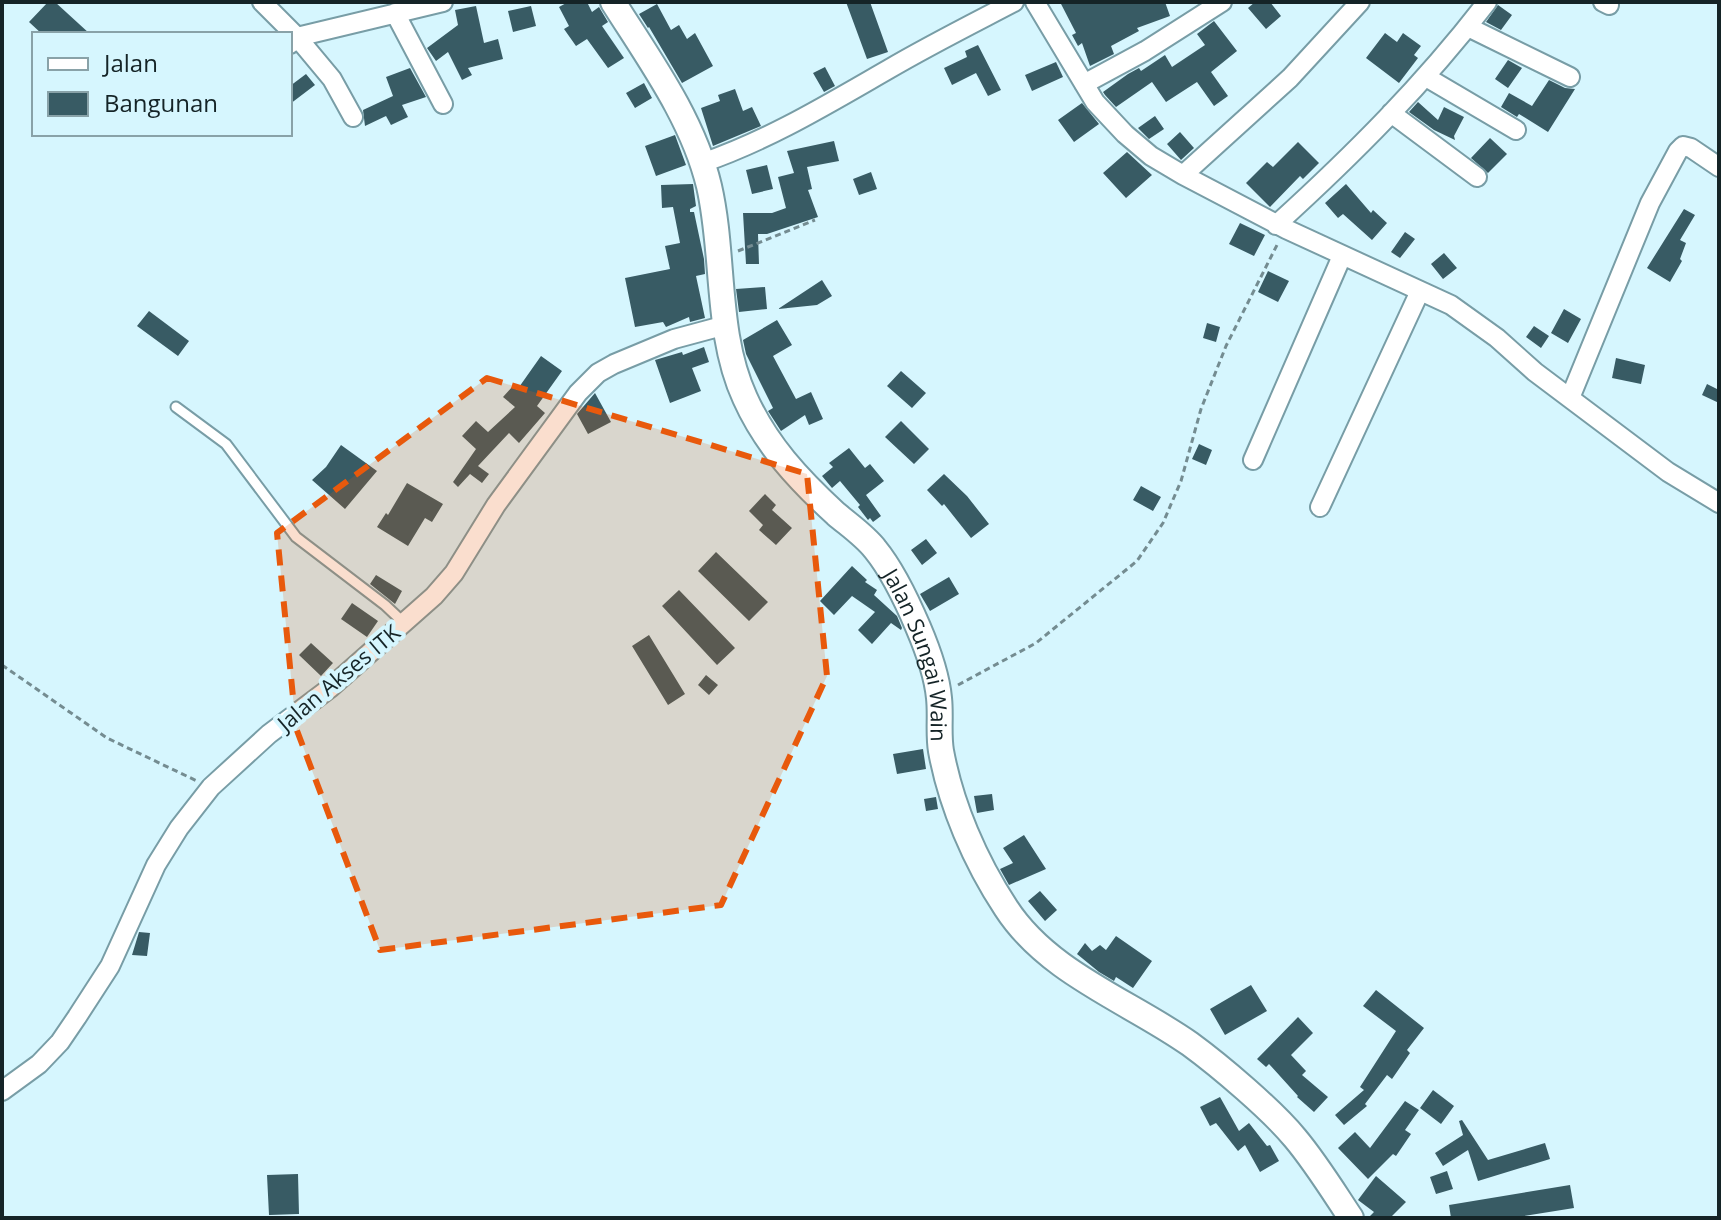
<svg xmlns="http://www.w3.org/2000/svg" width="1721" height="1220" font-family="'Open Sans',sans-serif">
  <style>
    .building { fill: #385b64 }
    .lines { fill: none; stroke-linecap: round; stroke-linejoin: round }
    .lane-casing { stroke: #789da6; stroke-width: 13 }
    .street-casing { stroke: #789da6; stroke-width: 22 }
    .secondary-casing { stroke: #789da6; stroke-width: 28 }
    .path { stroke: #748c91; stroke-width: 3; stroke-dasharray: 6 4; stroke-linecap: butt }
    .lane { stroke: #fff; stroke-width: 9 }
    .street { stroke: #fff; stroke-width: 18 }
    .secondary { stroke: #fff; stroke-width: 24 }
    .marked { fill: #e8590c; fill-opacity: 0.2; stroke: #e8590c; stroke-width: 6; stroke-dasharray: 16 10; stroke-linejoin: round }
    .labels { text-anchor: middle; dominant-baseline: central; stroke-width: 8; stroke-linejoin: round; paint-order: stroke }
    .street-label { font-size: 22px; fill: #152427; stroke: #d6f6fe }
  </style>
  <rect width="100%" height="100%" fill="#d6f6fe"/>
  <path class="building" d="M48,2h7l35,32h-48l-13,-12z
    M568,2h19l5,10 7,-5 9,15 -6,4 22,32 -16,10 -21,-29 -11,7 -12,-17 5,-3 -10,-19z
    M846,2h24l18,50 -21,7z
    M1060,2h105l5,14 -33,12 2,3 -28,15 3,8 -24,12 -8,-23 -4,3 -6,-11 4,-2z
    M1255,2h15l11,14 -15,13 -18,-21z
    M657,4l14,26 8,-5 8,14 8,-6 18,33 -31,17 -33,-56 -1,1 -9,-14z
    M1498,5l14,10 -11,15 -15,-8z
    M476,6l8,37 14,-4 5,20 -35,9 4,7 -10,5 -14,-28 -12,9 -9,-13 31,-23 -3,-15z
    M531,6l5,20 -23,6 -5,-21z
    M1214,21l23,30 -26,21 17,24 -14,10 -17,-24 -31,20 -14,-20 -36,25 -11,-12 -2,-3 25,-18 11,-6 2,3 24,-16 7,12 33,-22 -8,-11z
    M1385,33l12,9 6,-9 18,13 -7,9 4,3 -19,25 -33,-25z
    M978,45l23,45 -13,6 -12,-23 -24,12 -8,-17 23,-11 -2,-6z
    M1508,60l14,8 -14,20 -13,-9z
    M1056,62l7,15 -31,14 -7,-16z
    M825,67l10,19 -11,6 -11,-19z
    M410,68l16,29 -24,8 6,12 -17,8 -5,-9 -21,10 -2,-16 30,-14 -7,-19z
    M306,74l9,11 -25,19v-18z
    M1549,80l16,8 10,1 -27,43 -29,-18 -2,3 -16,-10 8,-14 23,13z
    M644,83l8,15 -17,10 -9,-15z
    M735,89l8,22 9,-4 9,19 -48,20 -12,-38 19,-7 -2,-6z
    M1418,102l20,18 6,-13 20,10 -10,19 1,4 -21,-10 -25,-18z
    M1082,103l17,21 -25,18 -16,-22z
    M1155,116l9,13 -15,10 -11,-11z
    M1180,132l14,16 -13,12 -14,-16z
    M675,135l11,30 -30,11 -11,-30z
    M1490,138l17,16 -19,19 -17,-15z
    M834,141l5,20 -32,6 5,22 -4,1 10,27 -51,17h-9l1,30h-13l-3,-51h29l14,-5 -8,-31 16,-4 -7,-22z
    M1298,142l21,21 -16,16 -3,-3 -30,31 -24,-24 21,-21 6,5z
    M1127,152l25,23 -26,23 -23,-25z
    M767,165l6,24 -21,5 -6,-24z
    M871,172l6,17 -18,6 -6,-16z
    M693,184l3,22 -6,3v3h4l10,47 1,15 -9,2 9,42 -15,4 -1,-5 -23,10 -3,-5 -28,5 -10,-49 45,-9 -5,-23 15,-3 -7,-36 -11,1 -1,-23z
    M1346,184l25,29 2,-3 14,13 -15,17 -29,-26 -5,4 -13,-15z
    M1684,209l11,6 -15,25 6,3 -6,16 2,2 -12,21 -23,-14z
    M1240,223l25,12 -11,21 -25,-12z
    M1405,232l10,7 -15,19 -9,-6z
    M1444,253l13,15 -14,11 -12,-15z
    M1268,271l21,10 -11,21 -20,-10z
    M822,280l10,16 -15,9 -39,4z
    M765,287l2,22 -28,3 -3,-23z
    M1564,309l17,10 -13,24 -17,-10z
    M149,311l40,30 -11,15 -41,-30z
    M777,320l15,25 -19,11 23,43 15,-7 12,27 -14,6 -4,-10 -24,16 -13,-20 5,-3 -27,-54 -3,-14z
    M1207,323l13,4 -4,15 -13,-4z
    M1534,326l15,10 -8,12 -15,-11z
    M704,347l5,15 -17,6 9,23 -31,12 -15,-43 27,-8 1,3z
    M541,356l21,15 -25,35 8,7 -26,30 -10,-10 -31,33 11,8 -7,9 -12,-9 -12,13 -5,-5 23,-33 -14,-13 14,-15 12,11 27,-25 -12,-10 10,-11 4,4z
    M1616,358l29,7 -4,19 -29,-6z
    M901,371l25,22 -14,15 -25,-22z
    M1707,384l12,6v13l-17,-8z
    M595,393l16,29 -23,12 -11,-20z
    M901,421l28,28 -15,15 -29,-27z
    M1199,444l13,6 -6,15 -14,-6z
    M341,445l36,26 -32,38 -33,-29 14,-13z
    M849,448l16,20 5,-4 14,17 -18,14 15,21 -8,6 -3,-4 -2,2 -10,-13 2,-2 -20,-24 -8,7 -10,-12 11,-9 -4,-4z
    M944,474l23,22 22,28 -18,14 -27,-34 -2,2 -15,-16z
    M407,483l36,21 -11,18 -7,-4 -17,28 -31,-19 9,-14 2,2z
    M1141,486l20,11 -8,14 -20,-11z
    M765,494l11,11 -4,5 20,18 -16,17 -17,-15 4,-5 -14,-14z
    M926,539l11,14 -15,12 -11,-15z
    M716,552l52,50 -19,19 -51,-50z
    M852,566l15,14 -2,2 12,8 -3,5 23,21 5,12 -1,2 -10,-7 -19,21 -14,-14 17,-18 -23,-16 -18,19 -14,-14z
    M376,575l26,16 -7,13 -25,-20z
    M949,577l10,17 -29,17 -10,-17z
    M679,590l56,58 -18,17 -55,-59z
    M352,603l26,18 -11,16 -26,-18z
    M649,635l36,59 -17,11 -36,-59z
    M311,643l22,20 -12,13 -22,-21z
    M706,675l12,10 -9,10 -11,-10z
    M923,749l3,20 -29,5 -4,-20z
    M992,794l2,16 -17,3 -3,-17z
    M936,797l2,12 -12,2 -2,-12z
    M1024,835l22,34 -37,16 -9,-16 13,-6 -10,-15z
    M1040,891l17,19 -12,11 -17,-20z
    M139,932l11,1 -3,23 -15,-1z
    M1116,936l36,25 -19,27 -17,-11 -2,4 -15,-9 -22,-18 8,-11 7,8 8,-6 6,5z
    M1251,985l16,26 -42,24 -15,-26z
    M1376,990l48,38 -17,22 3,3 -18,26 -5,-4 -22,29 2,2 -23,19 -9,-10 29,-25 -4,-3 36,-56 -33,-25z
    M1298,1017l15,16 -22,22 15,16 -4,4 26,22 -14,15 -17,-15 1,-1 -29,-32 -3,3 -9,-8z
    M1433,1090l21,16 -13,18 -21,-16z
    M1220,1097l19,34 10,-8 18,23 3,-1 9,16 -19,11 -15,-27 -7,6 -22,-28 -6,3 -10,-19z
    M1405,1101l14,9 -14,20 6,4 -15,22 -3,-2 -25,25 -30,-31 17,-16 15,16z
    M1462,1120l26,40 57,-17 5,16 -72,22 -10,-31 -25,16 -8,-13 28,-18 -4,-14z
    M1447,1171l6,18 -17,5 -6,-17z
    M298,1174l1,40 -30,1 -2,-40z
    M1376,1176l30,26 -16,16h-22l6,-6 -16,-12z
    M1570,1185l4,23 -62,10h-61l-2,-13z"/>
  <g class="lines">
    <g class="lane-casing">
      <path id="lane" d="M176,407l50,37 70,93 89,68 18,17"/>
    </g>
    <g class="street-casing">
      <path id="street" d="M262,2l35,35 35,42 21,38
        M1035,2l60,100 30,32 26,22 32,19 103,54 165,76 46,33 38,34 133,100 51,31
        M1603,2l6,3
        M395,13l48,91
        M1468,27l102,50
        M290,44l7,-7 146,-35
        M1426,77l90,53
        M1084,84l61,-33 77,-49
        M1391,113l86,64
        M702,163c67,-23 126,-59 187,-94 41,-24 83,-45 125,-67
        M1183,175l107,-97 70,-76
        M1276,225c77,-70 148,-141 211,-223
        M1570,398l80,-195 28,-52 5,-5 8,2 28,19
        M1253,460l89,-204
        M1320,507l100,-216
        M2,1091l37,-27 21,-22 17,-25 33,-51 46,-101 23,-37 32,-41 58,-53 61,-46 104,-92 20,-23 42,-68 82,-112 20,-20 16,-9 60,-25 52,-14"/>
    </g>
    <g class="secondary-casing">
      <g id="secondary">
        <path id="s1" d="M613,2c36,57 80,117 96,184 16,69 6,147 36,212 21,47 54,82 91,116 13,11 29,22 39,35 18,22 32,52 43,78 9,21 19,49 21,71 2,18 -1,35 2,53 10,54 34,110 65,157 42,65 123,93 184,136 30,22 82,66 105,94 21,25 38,53 56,80"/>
      </g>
    </g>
    <path class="path" d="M738,251l77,-31
      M2,665l105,73 90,43
      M958,685l78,-42 101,-82 26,-38 18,-42 20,-72 25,-63 52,-103"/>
    <use href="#lane" class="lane"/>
    <use href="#street" class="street"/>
    <use href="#secondary" class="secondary"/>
  </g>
  <path class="marked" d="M487,378l320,96 20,202 -106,229 -341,45 -84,-222 -19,-195z"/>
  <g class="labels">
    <g class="street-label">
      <text stroke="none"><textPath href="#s1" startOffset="742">Jalan Sungai Wain</textPath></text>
      <text transform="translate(338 677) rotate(-40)">Jalan Akses ITK</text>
    </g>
  </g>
  <rect width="1721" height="1220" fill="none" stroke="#152427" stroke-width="8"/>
  <rect x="32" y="32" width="260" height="104" fill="#d6f6fe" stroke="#89a2a8" stroke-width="2"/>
  <rect x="48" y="58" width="40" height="12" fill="#ffffff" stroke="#89a2a8" stroke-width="2"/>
  <text x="104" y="72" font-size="24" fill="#152427">Jalan</text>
  <rect x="48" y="92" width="40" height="24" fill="#385b64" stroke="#89a2a8" stroke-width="2"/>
  <text x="104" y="112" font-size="24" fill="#152427">Bangunan</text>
</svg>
